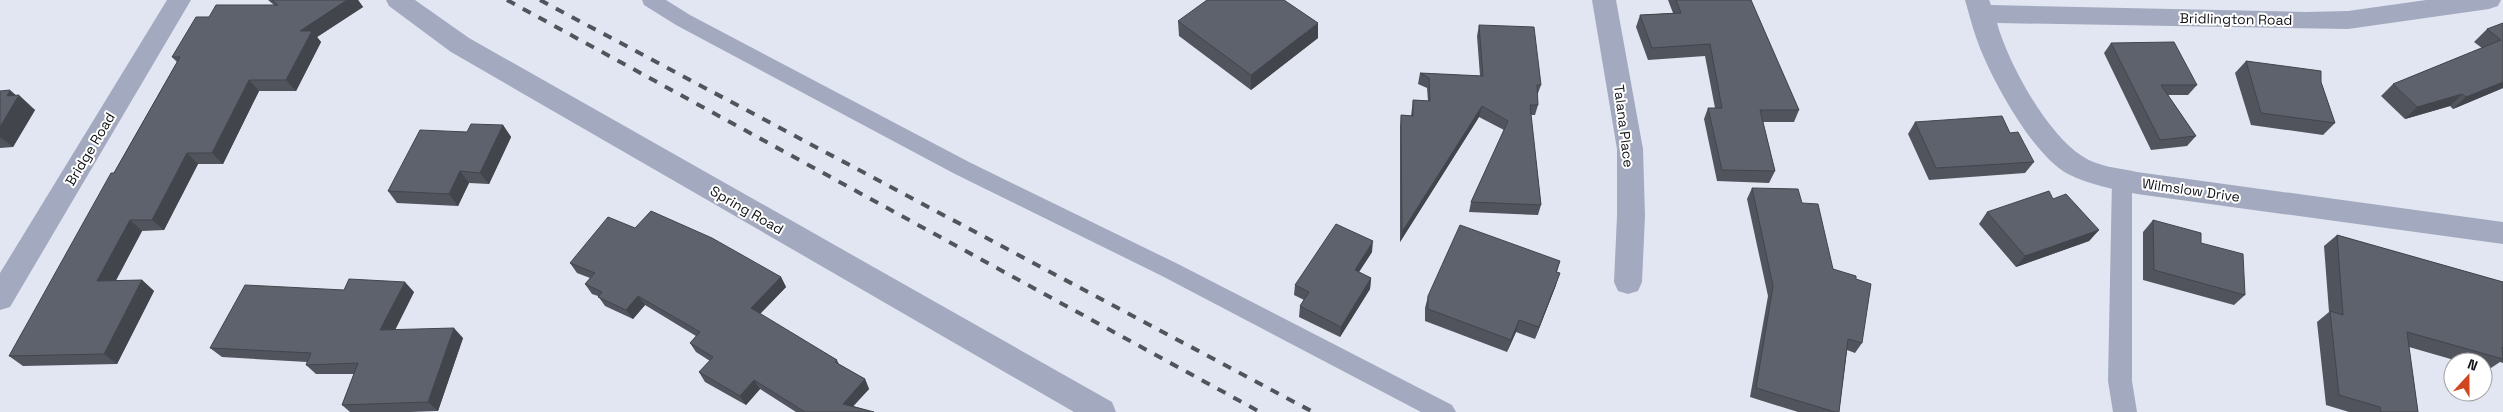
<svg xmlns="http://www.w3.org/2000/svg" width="2503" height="412" font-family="'Space Grotesk',sans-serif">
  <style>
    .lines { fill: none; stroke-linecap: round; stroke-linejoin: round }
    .service { fill: #a3aabf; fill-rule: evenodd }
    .minor { fill: #a3aabf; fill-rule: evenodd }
    .rail { stroke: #52545b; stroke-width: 4; stroke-dasharray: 9 9; stroke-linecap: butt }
    .wall { fill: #51545d }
    .shaded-wall { fill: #42454c }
    .building { fill: #5e626c; stroke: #42454c }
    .labels { text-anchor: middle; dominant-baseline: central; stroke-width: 4; stroke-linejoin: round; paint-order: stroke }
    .street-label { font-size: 14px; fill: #111317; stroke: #fff }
  </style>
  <rect width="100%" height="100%" fill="#e2e6f2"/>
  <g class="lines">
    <path class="service" d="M642,0h24l24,15 279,147 209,102 274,141 4,7h-35l-259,-136 -207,-102 -279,-149 -32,-20z
      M2122,172l7,2 3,6v201l5,31h-24l-5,-31 4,-201 3,-6z"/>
    <path class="minor" d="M167,0h24l-181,307 -10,3v-37z
      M386,0h29l54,38 643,364 4,10h-42l-623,-360 -62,-46z
      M1592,0h24l27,149 2,67 -3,66 -4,9 -10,3 -10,-3 -4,-9 3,-66v-67z
      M1965,0h24l2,5 315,7 42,-1 78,-11h75l-3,6 -9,3 -141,20 -351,-6c11,40 50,111 85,133 16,11 37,12 55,16l366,50v22l-366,-50c-23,-5 -48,-9 -69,-20 -35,-18 -78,-97 -91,-134 -5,-13 -8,-27 -12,-40z"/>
    <path class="rail" d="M507,0l753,412
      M540,0l773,412"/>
  </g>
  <path class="wall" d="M268,0h90l5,7 -46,30 4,5 -25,49h-37l-36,73h-25l-34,66 -22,1 -27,50 27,-1 12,11 -37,73 -94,2 -14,-10 168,-294 -5,-5 37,-40 65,-12z
    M1668,0h83l48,110 -5,12h-31l12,49 -6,12 -52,-2 -13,-62 4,-11h7l-10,-52 -57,4 -12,-33 4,-12 33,-2z
    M1178,21l140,17 -67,52 -72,-54z
    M2503,23v65l-50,21 -3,-3 -45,13 -24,-23 12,-12 89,-36 -8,-6 13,-13z
    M1479,25l62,60 -4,11 1,9 -3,10h-4l10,90 -3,10 -69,-3 2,-10 33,-72 -25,-13 -79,125v-116l1,-11 10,1 2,-16 15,1 -1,-13 -9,-4 2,-11 60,3 -3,-40z
    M2111,43l86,42 -9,10h-20l28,41 -9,10 -36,4 -47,-97z
    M2246,61l75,21 14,41 -12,12 -72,-10 -16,-52z
    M0,91l16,5 19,14 -22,37 -13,1z
    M1915,122l95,11 24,29 -9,11 -96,7 -21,-46z
    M503,125l8,12 -22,47 -20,-1 -11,23 -61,-3 -9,-12 79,-59z
    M1752,188l50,15 31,66 23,10 6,64 -7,10 -8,-3 -8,62h-41l-48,-15 18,-101 -21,-97z
    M1987,212l112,18 -10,11 -73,26 -37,-43z
    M2153,220l48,23 44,52 -11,10 -91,-25v-48z
    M635,228l146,49 5,10 -26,27 77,46 2,4 26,15 4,10 -16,17 21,6h-78l-36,-23 -14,16 -41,-23 -6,-10 11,-11 -14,-9 -6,-9 6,-7 -51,-31 -12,14 -28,-13 -7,-10 -6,-2 -7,-10 5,-6 -13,-5 -7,-10z
    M2337,235l166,47v81l-3,-1 -12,8 -5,-2v-6h-22l-52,-15 9,65h-69l-23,-7 -9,-83 12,-10 -5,-66z
    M1372,252l-13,20 12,6 -1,11 -30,48 -41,-20 1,-11 4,-6 -10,-5 1,-10z
    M1560,261l-3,11 -1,13 -21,54 -19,-7 -9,20 -82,-31v-13l3,-12z
    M344,290l70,2 -19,38 68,8 -25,73 -28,1h-60l-8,-7 12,-31h-38l-10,-9 1,-3 -85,-5 -12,-9z"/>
  <path class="shaded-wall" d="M347,0h11l5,7 -46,30 4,5 -25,49 -10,-11 14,-49z
    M1318,23v15l-67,52v-15z
    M249,80l10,11 -36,73 -11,-11z
    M2503,82v6l-50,21 13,-12z
    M10,90l8,7 1,-2 16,15 -22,37 -13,-10v-10l7,-31z
    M2462,94l-12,12 -45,13 12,-12z
    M1482,106l-3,11 -79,125 2,-10z
    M503,125l8,12 -22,47 -9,-11z
    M187,153l11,11 -34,66 -12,-10z
    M460,171l9,12 -11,23 -9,-12z
    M130,220l12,11 -32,61 -13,-11z
    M2099,230l-10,11 -73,26 9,-11z
    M1373,241l-1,11 -19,29 2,-11z
    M1560,273l-4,12 -21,54 4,-12z
    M781,277l5,10 -30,31 -5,-10z
    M1371,278l-1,11 -30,48 1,-10z
    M142,280l12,11 -37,73 -13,-10z
    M405,282l9,10 -24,48 -10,-10z
    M638,296l7,9 -12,14 -7,-9z
    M1519,320l-3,12 -9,20 4,-12z
    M454,328l9,10 -25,73 -10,-9z
    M865,379l4,10 -21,23 -5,-8z
    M754,380l6,9 -14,16 -6,-9z"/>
  <path class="building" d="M272,0h75l-47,31h12l-26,49h-37l-37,73h-25l-35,67h-22l-33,61 45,-1 -38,74 -95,2 102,-183h3l66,-116h-8l24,-40h13l7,-12h62z
    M1207,0h77l34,23 -67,52 -73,-54z
    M1676,0h75l48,110h-39l15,61 -53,-1 -14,-62h14l-12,-64 -58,4 -12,-33 41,-2z
    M2503,23v59l-37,15 -4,-3 -45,13 -24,-23 108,-44 -14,-11z
    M1479,25l55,2 7,58h-4l1,20h-8l11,100 -70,-3 37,-81 -26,-15 -80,126 -1,-117 12,1v-16l17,1 -1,-23 -9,-5 63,3z
    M2174,42l23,43h-36l35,51 -36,4 -49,-97z
    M2246,61l75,10v11l14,41 -74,-10z
    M10,90l-3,6 12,-1 -19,32v-36z
    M2002,116l8,17 8,-1 16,30 -98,6 -21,-46z
    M471,124l32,1 -23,48 -20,-2 -11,23 -61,-3 32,-61 47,2z
    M1752,188l46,1 4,14 16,1 15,65 23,7v3l15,5 -9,59 -14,-4 -9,73h-4l-79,-24 17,-102z
    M2049,191l4,8 13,-5 33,36 -74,26 -38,-44z
    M651,211l61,27 69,39 -30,31 86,52 -2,2 30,17 -22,25 31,8h-69l-51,-32 -14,16 -41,-24 14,-15 -23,-14 10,-11 -62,-36 -12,14 -28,-13 4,-5 -17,-8 10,-11 -25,-10 38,-46 27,11z
    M2153,220l48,13v10l42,11 2,41 -91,-25z
    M1336,224l37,17 -18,29 16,8 -30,49 -41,-21 9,-14 -14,-7z
    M1460,225l100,36 -4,11 4,1 -21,54 -20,-7 -8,20 -83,-31v-13z
    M2337,235l166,47v66l-1,-1 1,12 -96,-27 11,80h-37l-1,-5 -41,-12 -9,-84 13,4z
    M349,279l56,3 -25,48 74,-2 -26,74 -86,3 16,-42 -52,2 5,-12 -101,-5 35,-63 99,5z"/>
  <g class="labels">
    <g class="street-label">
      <text transform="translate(2236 19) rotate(1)">Bridlington Road</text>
      <text transform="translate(1624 126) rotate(83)">Talana Place</text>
      <text transform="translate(90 149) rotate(-59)">Bridge Road</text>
      <text transform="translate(2191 190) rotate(8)">Wilmslow Drive</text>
      <text transform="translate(747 210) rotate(30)">Spring Road</text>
    </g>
  </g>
  <g transform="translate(2468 377) rotate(21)"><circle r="24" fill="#ffffff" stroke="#a0a1a2"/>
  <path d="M0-4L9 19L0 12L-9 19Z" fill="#d0471f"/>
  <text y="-8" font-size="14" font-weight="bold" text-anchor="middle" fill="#111317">N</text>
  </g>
</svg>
